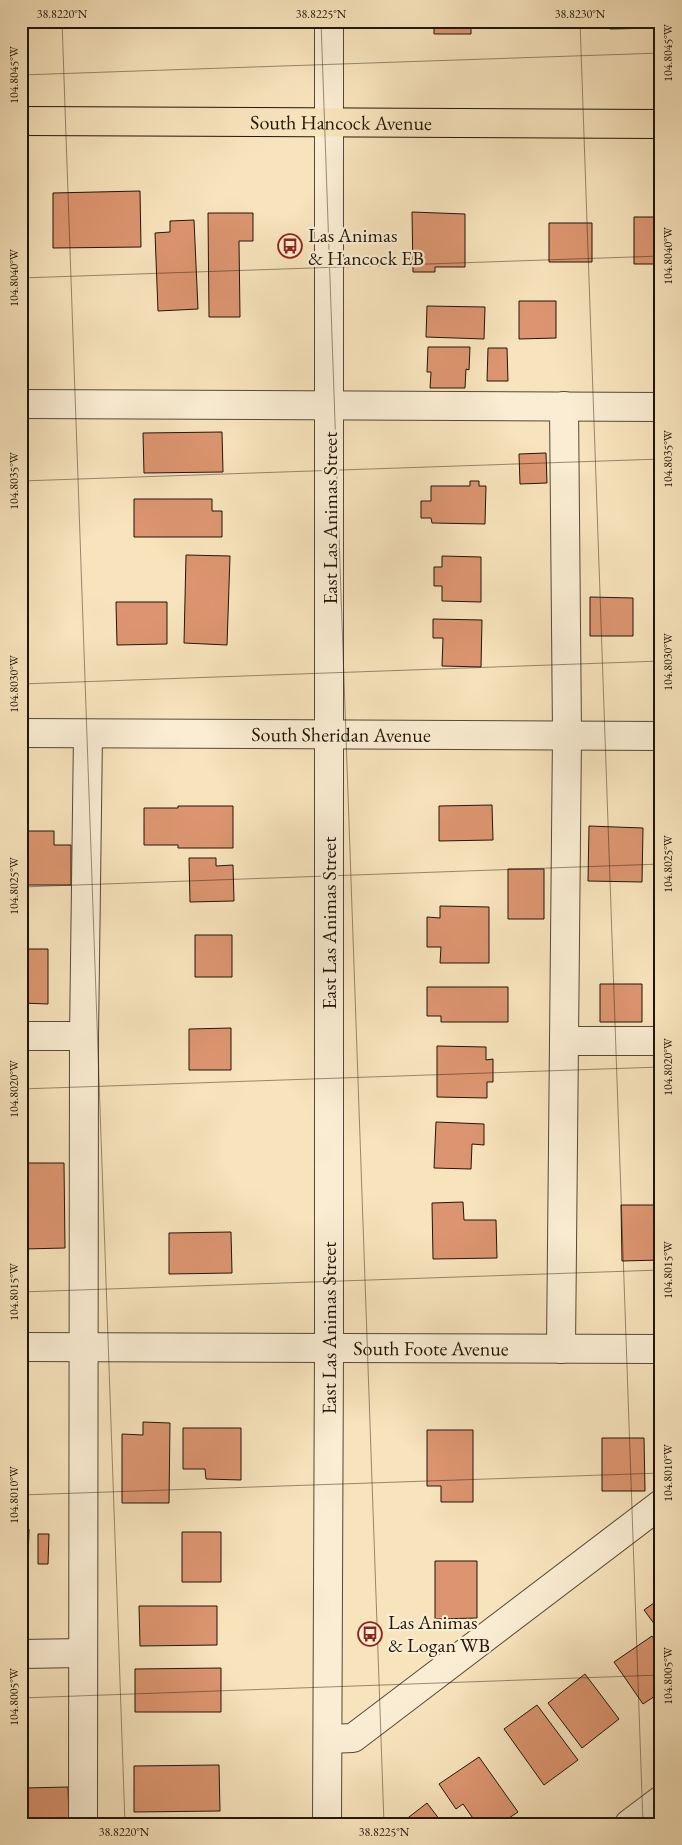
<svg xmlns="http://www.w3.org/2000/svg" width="682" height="1845" font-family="'EB Garamond',serif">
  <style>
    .building { fill: #dc9570; stroke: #211608 }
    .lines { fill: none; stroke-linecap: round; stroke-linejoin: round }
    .minor-casing { stroke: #564935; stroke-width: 30 }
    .major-casing { stroke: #211608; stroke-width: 30 }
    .minor { stroke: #faedd3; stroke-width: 28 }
    .major { stroke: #f7e3bc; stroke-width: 28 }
    .ticks { fill: none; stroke: #211608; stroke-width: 1; stroke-opacity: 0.45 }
    .labels { text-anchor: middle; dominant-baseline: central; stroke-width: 4.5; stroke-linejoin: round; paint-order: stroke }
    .street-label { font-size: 20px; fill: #211608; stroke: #faedd3 }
    .poi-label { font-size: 20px; fill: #211608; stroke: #faedd3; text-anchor: start }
    .neatline { fill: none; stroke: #211608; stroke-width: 2 }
    .ticks-label { font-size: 12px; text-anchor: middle; fill: #211608 }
  </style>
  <rect width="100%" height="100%" fill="#f7e3bc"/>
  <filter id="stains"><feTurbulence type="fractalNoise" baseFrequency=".004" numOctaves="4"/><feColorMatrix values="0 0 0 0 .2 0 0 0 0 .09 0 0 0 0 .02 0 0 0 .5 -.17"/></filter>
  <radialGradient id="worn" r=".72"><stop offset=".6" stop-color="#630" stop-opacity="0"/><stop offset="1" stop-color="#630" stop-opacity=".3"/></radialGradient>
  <path class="building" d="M434,21h37v13h-37z
    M543,21h61v5l-61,1z
    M610,21h47v7l-47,1z
    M140,191l1,56 -88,1v-55z
    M412,212l53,2v53h-30v5h-22z
    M208,213h45v28h-14l1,76h-31z
    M21,217h6l-1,62h-5z
    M634,217h27v47h-27z
    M194,220l4,89 -40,2 -3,-78 15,-1v-11z
    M549,223h43v39h-43z
    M519,301h37v37l-37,1z
    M427,306l58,1 -1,32 -58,-2z
    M21,331h4v40h-4z
    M428,347h42l-1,23 -3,-1 -1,19h-35l1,-16h-4z
    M488,348h19l1,33h-21z
    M222,432l1,40 -79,1 -1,-40z
    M546,453l1,30 -27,1 -1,-30z
    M470,481h9v5h7l-1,38 -53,-1 -1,-5h-10v-17h10v-15h39z
    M134,499h78v12h10v26h-88z
    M186,555l44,1 -3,89 -43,-2z
    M442,556l39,1v45l-39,-1v-15h-8v-19h8z
    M590,597l43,1v38h-43z
    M116,602h51v42l-50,1z
    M433,619l49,1 -1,47 -39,-1 1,-28h-10z
    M492,805l1,35 -54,1v-35z
    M178,806h55v42h-55v-3h-34v-37h34z
    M589,826l54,2 -1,54 -54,-1z
    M21,831h33v14h17v40h-50z
    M656,843h5v44h-4z
    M189,858h27v8l17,-1 1,36 -44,1z
    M508,869h36v50h-36z
    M440,906l49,1v56h-49l1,-16h-14v-30l13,1z
    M195,935h37v42h-37z
    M21,949h27v55l-27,-1z
    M600,984h42v38h-42z
    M427,987h81v35h-67v-6h-14z
    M231,1028v42h-42v-41z
    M437,1046l49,1v13l7,-1v23h-6v16l-50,-1z
    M436,1122l48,2v21l-12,-1 -1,25 -37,-1z
    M24,1163h40l1,85 -41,1z
    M463,1202l1,18h32l1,38 -64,1 -1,-56z
    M621,1205h35v11h5v44l-39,1z
    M231,1232l1,41 -63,1v-41z
    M143,1422l27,1 -1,80h-47v-69l21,1z
    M183,1428h58v52l-35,-1 -1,-10h-22z
    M427,1430h46v72h-32v-16h-14z
    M602,1438h42l1,53h-43z
    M21,1529h8l-1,32h-7z
    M182,1532h39v50h-39z
    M38,1534h11l-1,30h-10z
    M435,1561h42v57l-42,1z
    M661,1598v35l-17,-23z
    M139,1606h78v39l-77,1z
    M652,1636l9,13v43l-18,12 -29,-42z
    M221,1668v44h-86v-43z
    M585,1674l34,45 -37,29 -34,-45z
    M537,1705l41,55 -34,25 -40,-56z
    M479,1757l39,55 -18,12h-23l-14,-20 -7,5 -17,-25z
    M219,1765l1,46 -86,1v-46z
    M68,1787l1,37h-43l-1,-36z
    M427,1803l16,21h-43z"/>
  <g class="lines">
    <g class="minor-casing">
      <g id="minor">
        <path d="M21,404l640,3"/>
        <path id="s1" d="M21,733l640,3"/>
        <path d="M21,1036h63"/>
        <path d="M564,1041h97"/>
        <path id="s2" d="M21,1347l640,2"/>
        <path d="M561,1349l6,-615 -3,-328"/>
        <path d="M21,1654l62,-1"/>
        <path d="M328,1739l25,-1 308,-234"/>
        <path d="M83,1824l1,-788 4,-302"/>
        <path id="s3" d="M327,1824l2,-476v-1327"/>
        <path d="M629,1824l32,-24"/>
      </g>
    </g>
    <g class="major-casing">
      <g id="major">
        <path id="s4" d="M21,121l640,3"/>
      </g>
    </g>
    <use href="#minor" class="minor"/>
    <use href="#major" class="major"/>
  </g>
  <path class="ticks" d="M62,21l63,1803M321,21l63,1803M580,21l63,1803M21,75l640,-22M21,278l640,-22M21,481l640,-22M21,684l640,-23M21,887l640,-23M21,1089l640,-22M21,1292l640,-22M21,1495l640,-22M21,1698l640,-23"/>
  <defs>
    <g id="bus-ring" transform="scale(1.25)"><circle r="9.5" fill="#faedd3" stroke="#8f2418" stroke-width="1.5"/><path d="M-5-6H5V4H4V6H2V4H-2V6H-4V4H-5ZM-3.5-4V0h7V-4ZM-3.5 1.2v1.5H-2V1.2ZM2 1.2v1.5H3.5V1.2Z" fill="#8f2418"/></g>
  </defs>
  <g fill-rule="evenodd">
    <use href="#bus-ring" x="290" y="246"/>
    <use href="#bus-ring" x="370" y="1634"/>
  </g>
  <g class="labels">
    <g class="street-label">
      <text stroke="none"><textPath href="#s4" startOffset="320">South Hancock Avenue</textPath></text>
      <text transform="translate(330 518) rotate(-90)">East Las Animas Street</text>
      <text stroke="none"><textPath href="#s1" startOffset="320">South Sheridan Avenue</textPath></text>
      <text transform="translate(329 923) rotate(-90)">East Las Animas Street</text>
      <text stroke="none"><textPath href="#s3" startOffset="496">East Las Animas Street</textPath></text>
      <text stroke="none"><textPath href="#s2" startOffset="410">South Foote Avenue</textPath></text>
    </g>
    <g class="poi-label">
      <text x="308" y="235">Las Animas<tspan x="308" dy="23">&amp; Hancock EB</tspan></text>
      <text x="388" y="1622">Las Animas<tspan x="388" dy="23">&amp; Logan WB</tspan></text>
    </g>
  </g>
  <rect width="682" height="1845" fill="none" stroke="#f7e3bc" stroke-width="55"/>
  <rect x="28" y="28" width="626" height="1790" class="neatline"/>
  <g class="ticks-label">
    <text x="62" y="18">38.8220°N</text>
    <text x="321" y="18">38.8225°N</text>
    <text x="580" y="18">38.8230°N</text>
    <text transform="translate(668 53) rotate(-90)" y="4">104.8045°W</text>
    <text transform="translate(14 75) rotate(-90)" y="4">104.8045°W</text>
    <text transform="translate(668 256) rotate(-90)" y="4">104.8040°W</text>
    <text transform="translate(14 278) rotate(-90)" y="4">104.8040°W</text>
    <text transform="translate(668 459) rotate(-90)" y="4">104.8035°W</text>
    <text transform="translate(14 481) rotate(-90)" y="4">104.8035°W</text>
    <text transform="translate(668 662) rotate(-90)" y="4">104.8030°W</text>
    <text transform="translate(14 684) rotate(-90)" y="4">104.8030°W</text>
    <text transform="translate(668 864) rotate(-90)" y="4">104.8025°W</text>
    <text transform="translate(14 886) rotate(-90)" y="4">104.8025°W</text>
    <text transform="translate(668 1067) rotate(-90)" y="4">104.8020°W</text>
    <text transform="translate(14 1089) rotate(-90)" y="4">104.8020°W</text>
    <text transform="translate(668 1270) rotate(-90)" y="4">104.8015°W</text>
    <text transform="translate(14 1292) rotate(-90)" y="4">104.8015°W</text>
    <text transform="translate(668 1473) rotate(-90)" y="4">104.8010°W</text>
    <text transform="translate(14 1495) rotate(-90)" y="4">104.8010°W</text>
    <text transform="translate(668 1676) rotate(-90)" y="4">104.8005°W</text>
    <text transform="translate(14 1697) rotate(-90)" y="4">104.8005°W</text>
    <text x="124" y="1836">38.8220°N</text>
    <text x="384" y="1836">38.8225°N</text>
  </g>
  <rect width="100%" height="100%" filter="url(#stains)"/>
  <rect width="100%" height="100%" fill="url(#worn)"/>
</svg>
